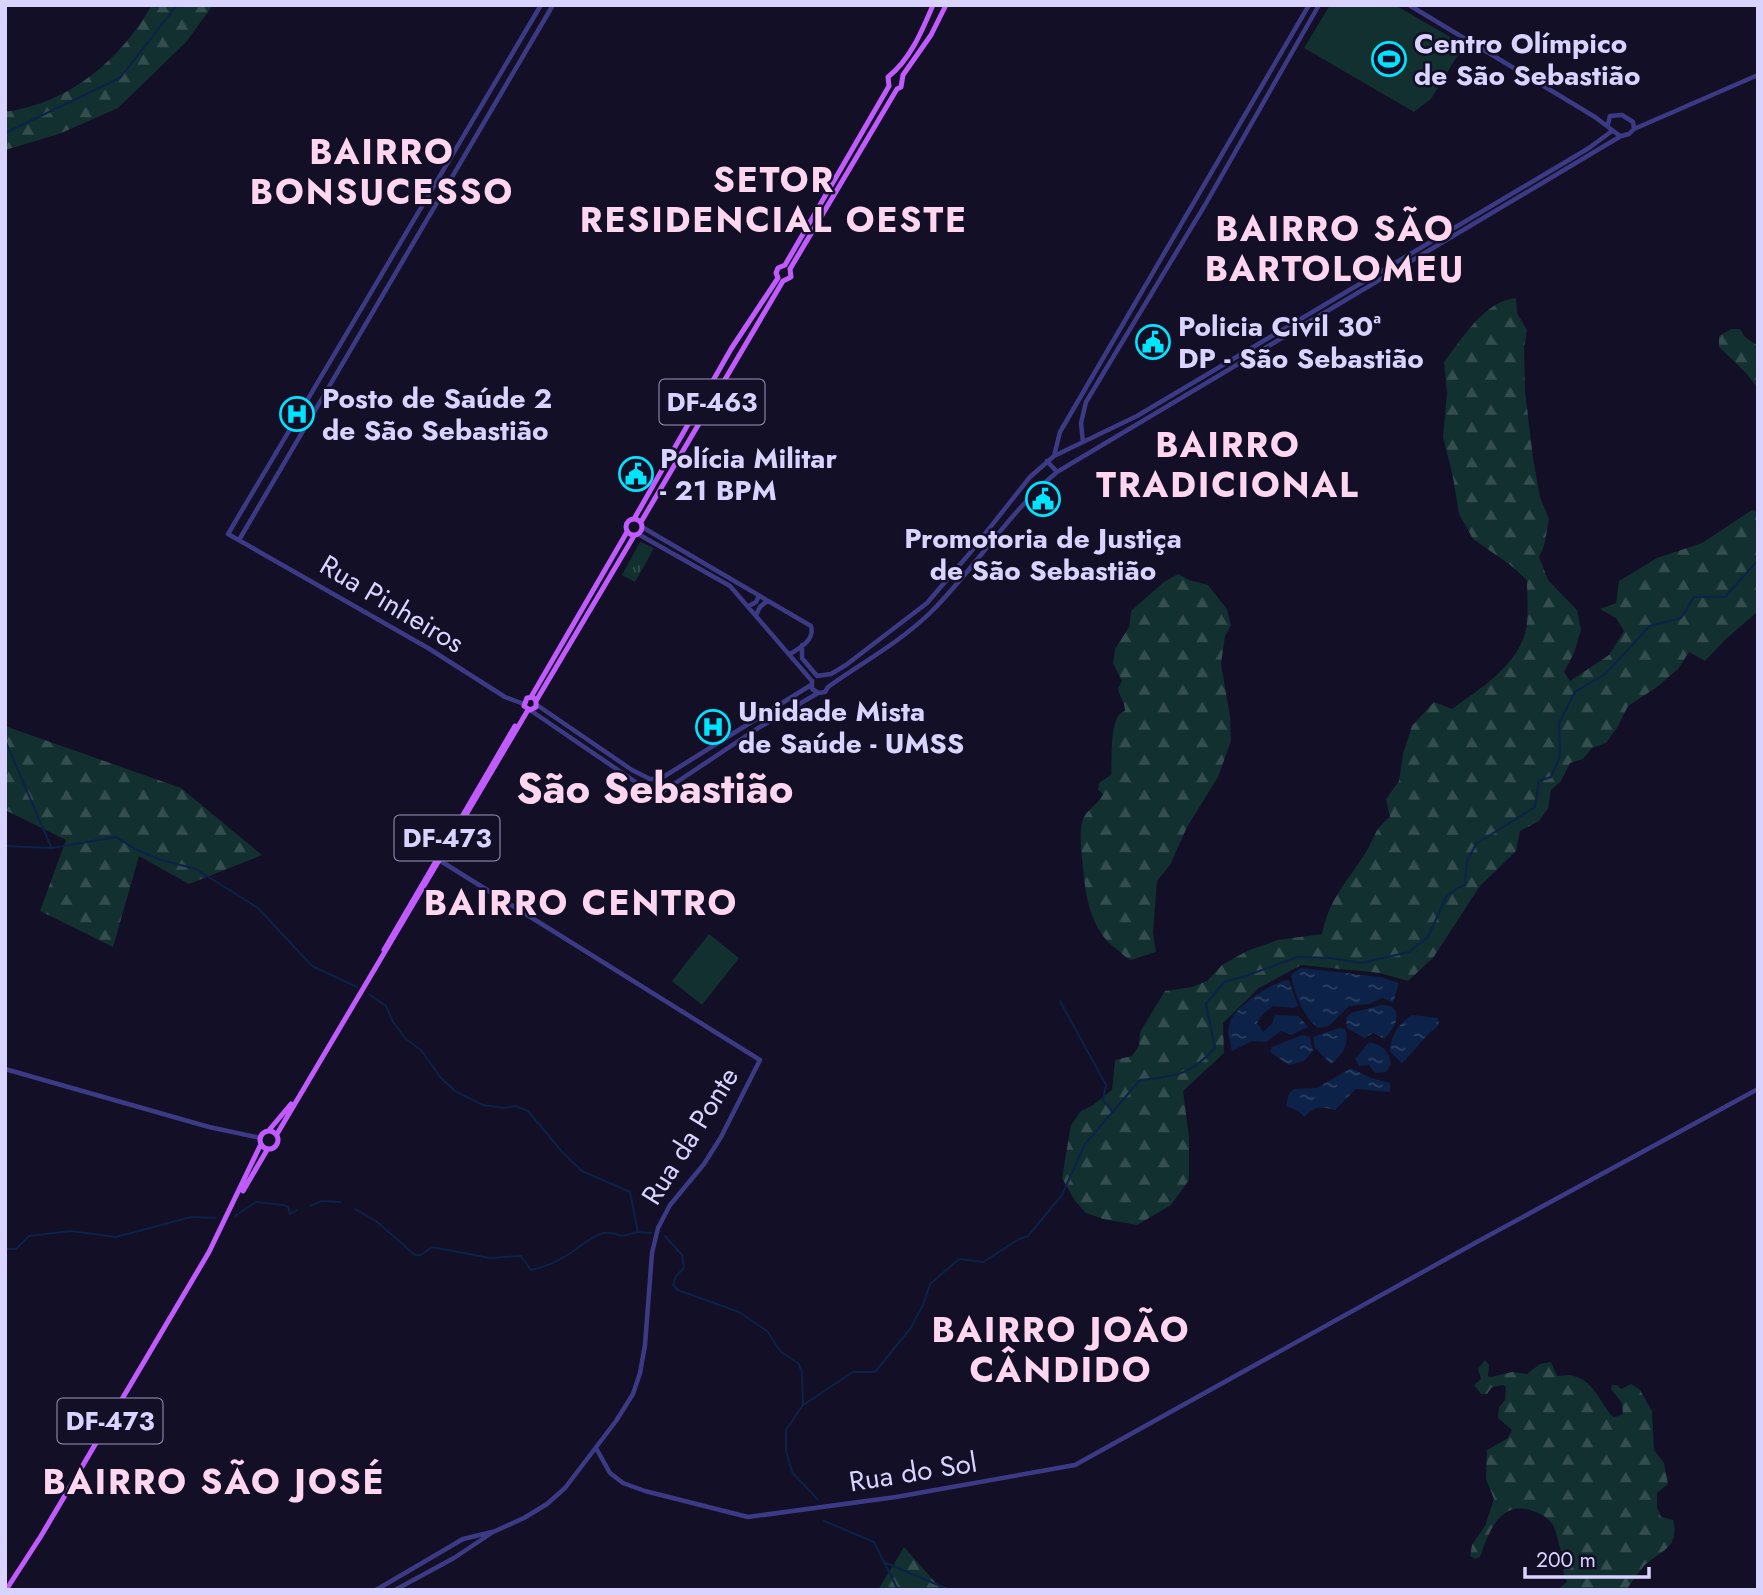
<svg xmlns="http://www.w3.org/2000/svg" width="1763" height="1595" font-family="Jost,sans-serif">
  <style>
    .grass { fill: url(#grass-tufts) }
    .forest { fill: url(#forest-firs) }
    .garden { fill: #12302f }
    .water { fill: url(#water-ripples) }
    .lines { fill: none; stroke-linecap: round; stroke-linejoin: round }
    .stream { stroke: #0c2248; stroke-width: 2 }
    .tertiary { stroke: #3d3a85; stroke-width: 4.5 }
    .primary { stroke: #c25bff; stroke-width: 5 }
    .labels { text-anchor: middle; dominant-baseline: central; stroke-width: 5; stroke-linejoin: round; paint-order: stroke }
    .shield { fill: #130f26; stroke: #9e99be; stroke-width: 2 }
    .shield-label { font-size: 26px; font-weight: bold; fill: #d9d4ff }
    .poi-label { font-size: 28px; font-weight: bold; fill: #d9d4ff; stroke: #130f26; text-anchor: start }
    .street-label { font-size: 28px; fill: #d9d4ff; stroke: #130f26 }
    .district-label { font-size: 35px; font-weight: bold; letter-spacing: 2px; fill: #ffd6f0; stroke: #130f26 }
    .town-label { font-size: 42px; font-weight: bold; fill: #ffd6f0; stroke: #130f26 }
  </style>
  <defs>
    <pattern id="grass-tufts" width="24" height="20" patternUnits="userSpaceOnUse" patternTransform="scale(1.75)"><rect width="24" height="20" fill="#12302f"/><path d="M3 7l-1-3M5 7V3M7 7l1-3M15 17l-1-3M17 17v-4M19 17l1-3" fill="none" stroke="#344d4e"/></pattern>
    <pattern id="forest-firs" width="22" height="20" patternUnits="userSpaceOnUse" patternTransform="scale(1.75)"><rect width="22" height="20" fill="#12302f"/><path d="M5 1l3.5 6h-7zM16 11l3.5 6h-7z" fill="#344d4e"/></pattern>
    <pattern id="water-ripples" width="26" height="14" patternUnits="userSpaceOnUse" patternTransform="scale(1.75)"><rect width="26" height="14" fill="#0c2248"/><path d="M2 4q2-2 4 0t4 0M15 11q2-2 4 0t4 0" fill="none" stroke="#2f4163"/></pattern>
  </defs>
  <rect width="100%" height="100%" fill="#130f26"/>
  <path class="grass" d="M640,542l14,6 -19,34 -13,-7z"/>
  <path class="forest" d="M152,5h61l-27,37 -68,66 -59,26 -54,16v-38c65,-9 115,-52 147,-107z
    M1516,298l1,15 10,17 -3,18 1,43 8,67 7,39 9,22 -5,27 -5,11 9,23 29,30 4,20 -7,23 -10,19 6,9 39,-26 15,-24 -8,-13 -16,-9 16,-6 3,-22 38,-23 45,-15 50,-33 6,1v100l-32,28 -21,22 -16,-9 -11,17 -21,18 -29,19 -11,22 -11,15 -14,5 -9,11 -13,4 -9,18 -10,9 -3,18 -9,13 -19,10 -4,20 -36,35 -47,72 -25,23 -28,-8 -79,-8 -42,23 -36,35 1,30 -41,38 6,46v43l-18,25 -34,20 -34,-6 -17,-6 -11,-12 -13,-23 9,-53 10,-14 12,-6 19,-15 3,-30 17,-4 7,-10 1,-14 25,-41 27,-4 15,-6 15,-16 25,-14 31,-11 44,-6c8,-38 25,-51 44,-82 11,-18 6,-20 24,-35l-4,-18 13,-18 4,-27 9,-28 22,-24 18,7c28,-20 66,-44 74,-79 3,-15 1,-35 1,-50l-18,-16 -36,-25 -14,-25 -6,-37 -10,-40 4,-44 -3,-31c18,-23 40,-61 72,-64z
    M1731,329h9l5,8 10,7 3,-1v45l-13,-16 -26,-25v-11z
    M1178,574l11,6 19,5 19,24 4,16 -6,11 -4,28 9,52 1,25 -13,36 -31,50 -17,38 -13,16 -4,52 3,19 -25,8c-7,-3 -10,-8 -17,-13 -26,-21 -29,-57 -32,-89 -1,-13 -3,-27 1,-39 4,-10 16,-15 20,-25l-5,-4 1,-7 12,-8c2,-15 -3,-60 14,-64 0,-9 -6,-15 -7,-23l4,-7 -9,-18 2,-14 14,-22 2,-16 33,-29z
    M5,726l176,62 81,67 -73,29 -50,-28 -26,91 -73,-36 26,-71 -61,-30z
    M1485,1360l4,5 -1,11 3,1 21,-5 15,2 13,-10 11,-2 6,14c5,0 12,-2 17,0 21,6 26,27 39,41l6,-1 4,-3 -1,-10 -11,-14 1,-4h5l4,4 10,-5 9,6 12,21 2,39 10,13 4,21 -11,9v14l4,10 12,3c7,26 -11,31 -27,44 -5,4 -14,19 -20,26h-69l10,-8 -4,-11 7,-10 -1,-5 -8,-5c-3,-8 -4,-19 -8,-26 -6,-9 -14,-12 -23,-15 -31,-9 -42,24 -50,47l-5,2 -5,-3 2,-11 13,-19 9,-27 -8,-20 1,-29 21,-12 4,-8 -14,-12 1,-11 6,-7 1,-13 -3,-2 -11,2 -5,7h-6l-7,-9 7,-6 -3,-10z
    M904,1547l38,43h-64z"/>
  <path class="garden" d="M1330,5h65l69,40 -33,54 -17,13 -110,-64z
    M709,934l30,24 -37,47 -30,-24z"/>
  <path class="water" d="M1301,968l79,9 19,6 -6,20 -10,-5 -14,6 -20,2 -20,20 -11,2c-15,-11 -24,-36 -27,-53z
    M1289,980l9,26 -4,2 -21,-2 -11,9 -5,8 6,9 9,-8 3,-9 24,1 9,11 -17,8 -10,-4 -15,11 -14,-1 -20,10c-2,-10 -6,-19 -2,-29 6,-16 42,-40 59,-42z
    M1381,1005l10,1 5,5c2,12 -3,19 -12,28l-11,-6 -8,5 -18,-10 -1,-10 5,-5z
    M1412,1015l26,3 1,7 -12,10 -25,29 -12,-13c0,-15 10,-29 22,-36z
    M1339,1028l6,1c5,14 -2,26 -14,35l-16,-16 -2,-11z
    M1302,1035l8,2 3,14 -9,10 -15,4 -19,-13 2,-5z
    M1369,1042c13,3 20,8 22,22l-5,8 -11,1 -6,-8 -10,1 -4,-7z
    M1351,1068l20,10 19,5v9l-34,-3 -21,21c-13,-4 -21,-4 -30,7l-7,-6 -12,-5 3,-12 5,-5 23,-1z"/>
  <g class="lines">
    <path class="stream" d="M5,133l115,-55 57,-73
      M5,740l46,107
      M5,846l47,2 64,-11 19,12 26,11 35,9 62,39 54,58 45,21
      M369,994l17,12 7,16 13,17 15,11 19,27 15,14 28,14 21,3 12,-2 12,5 35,42 19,18 48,21 8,40
      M1060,1001l46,84 -3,15 8,10
      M310,1206l12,-5 18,1
      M355,1209l21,12 39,34h6l11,-8 58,11 31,-2 10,14c15,-3 28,-9 41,-18 17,-11 28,-26 50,-16l16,-4 13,1
      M235,1216l21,-14 28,3 4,2 2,7 7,-4
      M665,1236l17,19 2,13 -8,8 -3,9 5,5 61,22 28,19 14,21 17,11 4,9 1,33 -17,25v21l6,21 26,28
      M5,1249h11l13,-13 42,-5 45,6 75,-20 24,1
      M803,1405l50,-33h22l35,-43 13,-24 7,-21 29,-25 24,3 36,-23 9,-3 34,-41 23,-51 55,-64c36,-4 49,-4 75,-32l-9,-44 18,-22 19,-5 55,-20 32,1 31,5 48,-11 19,-15 19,-42 18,-11 2,-23 9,-17 59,-37 4,-26 12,-4 9,-21 -1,-33 16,-31 30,-18 45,-48 31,-8 13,-21h31l33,-37
      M824,1521l50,21 24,48
      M886,1563l64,27"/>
    <path class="tertiary" d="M1409,5l186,112 25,19
      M1608,124l2,-8 12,-1 11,7 1,7
      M1083,442l-2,-19 5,-21 119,-197 114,-200
      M1054,456l6,-24 249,-427
      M1047,461l10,11
      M642,527l169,99c4,14 -11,22 -21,28
      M638,534l92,52 82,95v8l5,3
      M239,540l314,-535
      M749,606l7,-4 3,-6
      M756,615l4,-8 7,-6
      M802,645v13l15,18 14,-2 15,-9 81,-62 42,-49 61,-77 24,-21 83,-40 452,-268 23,-17
      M818,693l7,-1 3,-5c35,-25 74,-46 104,-76 44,-44 77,-99 125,-139l564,-336 8,-2 5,-5 124,-54
      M524,704l-19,-7 -77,-49 -200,-114 313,-529
      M537,705l95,65 18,9h10l151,-94
      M530,710l126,86 99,-66 63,-37
      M5,1069l204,58 52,11
      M596,1448l14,25 13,10 22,8 103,26 148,-20 179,-32 400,-222 283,-154
      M376,1590l87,-51 29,-7
      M395,1590l59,-32 39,-26 31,-14 23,-14 18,-16 51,-67 17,-27 7,-21 5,-28 7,-92 6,-25 12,-23 34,-41 17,-27 39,-77 -321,-200"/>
    <path class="primary" d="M903,75l28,-40 15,-30
      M889,86l-1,-9c22,-17 34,-46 45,-72
      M785,265l104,-179
      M778,278l-2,-5 2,-5 7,-3
      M626 527a8 8 0 1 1 16 0a8 8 0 1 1-16 0Z
      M634,519l97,-170 47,-71
      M641,522l142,-241 8,-4 -1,-8 107,-180 4,-2 2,-12
      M531,697l96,-165
      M536,701l-3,-4 -6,1 -3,8 6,4 6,-3v-6l98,-165
      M384,950l131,-224
      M270,1129l21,-25
      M260 1140a9 9 0 1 1 18 0a9 9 0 1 1-18 0Z
      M277,1134l251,-424
      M243,1191l24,-41
      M6,1590l35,-54 168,-284 51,-106"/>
  </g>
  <defs>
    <g id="stadium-ring" transform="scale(1.75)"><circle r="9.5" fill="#130f26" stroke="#00e5ff" stroke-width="1.5"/><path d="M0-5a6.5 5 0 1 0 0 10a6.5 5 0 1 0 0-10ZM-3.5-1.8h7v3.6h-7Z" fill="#00e5ff"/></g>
    <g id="civic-ring" transform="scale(1.75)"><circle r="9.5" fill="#130f26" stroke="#00e5ff" stroke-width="1.5"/><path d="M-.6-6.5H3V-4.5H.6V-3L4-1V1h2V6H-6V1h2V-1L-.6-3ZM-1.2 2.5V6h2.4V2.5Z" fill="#00e5ff"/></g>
    <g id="hospital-ring" transform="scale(1.75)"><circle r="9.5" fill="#130f26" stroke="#00e5ff" stroke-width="1.5"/><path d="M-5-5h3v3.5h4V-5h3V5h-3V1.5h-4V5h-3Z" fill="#00e5ff"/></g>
  </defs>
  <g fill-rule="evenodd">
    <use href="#stadium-ring" x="1389" y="59"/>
    <use href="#civic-ring" x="1153" y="342"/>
    <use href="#hospital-ring" x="297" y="414"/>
    <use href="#civic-ring" x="636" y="474"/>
    <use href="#civic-ring" x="1043" y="499"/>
    <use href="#hospital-ring" x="713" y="727"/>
  </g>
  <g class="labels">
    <g class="shield">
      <rect x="659.5" y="379.5" width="105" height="45" rx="5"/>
      <rect x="394.5" y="815.5" width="105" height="45" rx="5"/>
      <rect x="57.5" y="1398.5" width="105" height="45" rx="5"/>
    </g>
    <g class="shield-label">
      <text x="712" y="402">DF-463</text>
      <text x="447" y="838">DF-473</text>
      <text x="110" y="1421">DF-473</text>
    </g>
    <g class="poi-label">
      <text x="1414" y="43">Centro Olímpico<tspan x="1414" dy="32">de São Sebastião</tspan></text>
      <text x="1178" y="326">Policia Civil 30ª<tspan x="1178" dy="32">DP - São Sebastião</tspan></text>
      <text x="322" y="398">Posto de Saúde 2<tspan x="322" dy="32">de São Sebastião</tspan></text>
      <text x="660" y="458">Polícia Militar<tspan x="660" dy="32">- 21 BPM</tspan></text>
      <text x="1043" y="538" text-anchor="middle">Promotoria de Justiça<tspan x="1043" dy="32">de São Sebastião</tspan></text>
      <text x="738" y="711">Unidade Mista<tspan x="738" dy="32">de Saúde - UMSS</tspan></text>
    </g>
    <g class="street-label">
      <text transform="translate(392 604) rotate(31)">Rua Pinheiros</text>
      <text transform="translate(690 1136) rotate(-58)">Rua da Ponte</text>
      <text transform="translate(913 1472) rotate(-9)">Rua do Sol</text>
    </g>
    <g class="district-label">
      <text x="382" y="152">BAIRRO<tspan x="382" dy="40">BONSUCESSO</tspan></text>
      <text x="774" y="180">SETOR<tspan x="774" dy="40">RESIDENCIAL OESTE</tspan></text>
      <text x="1335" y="229">BAIRRO SÃO<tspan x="1335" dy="40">BARTOLOMEU</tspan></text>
      <text x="1228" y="445">BAIRRO<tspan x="1228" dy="40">TRADICIONAL</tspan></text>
      <text x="581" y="903">BAIRRO CENTRO</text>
      <text x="1061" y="1330">BAIRRO JOÃO<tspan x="1061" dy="40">CÂNDIDO</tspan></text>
      <text x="214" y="1482">BAIRRO SÃO JOSÉ</text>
    </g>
    <g class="town-label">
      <text x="655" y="788">São Sebastião</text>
    </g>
  </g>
  <rect width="1763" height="1595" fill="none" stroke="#d9d4ff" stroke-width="14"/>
  <path d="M1525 1567v10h124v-10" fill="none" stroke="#d9d4ff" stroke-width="3.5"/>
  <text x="1536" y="1567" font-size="21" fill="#d9d4ff" stroke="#130f26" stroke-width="5" paint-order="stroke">200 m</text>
</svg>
